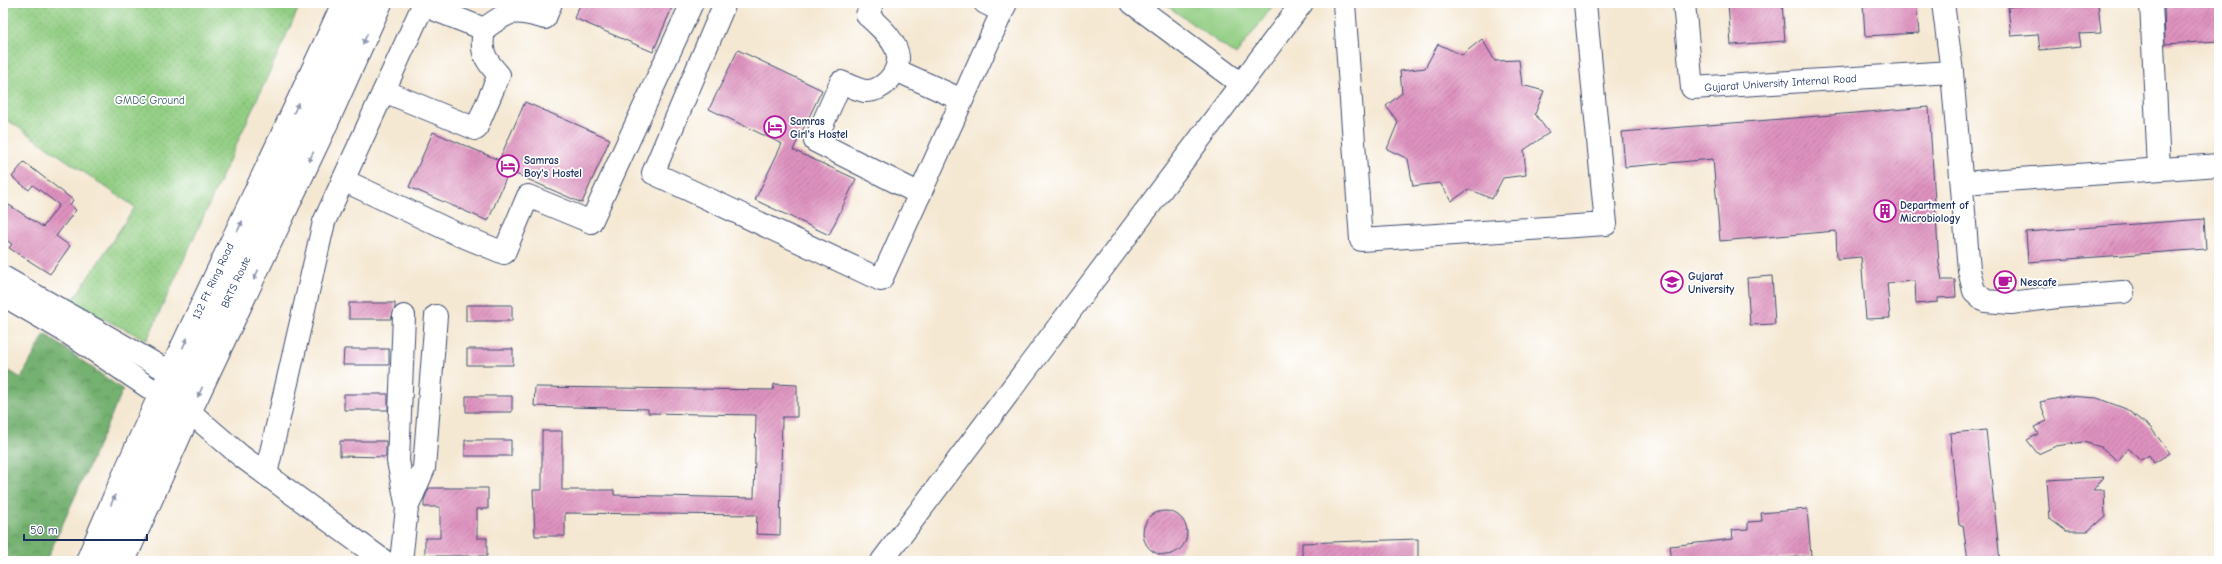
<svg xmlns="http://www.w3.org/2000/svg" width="2222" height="564" font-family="'Comic Neue',sans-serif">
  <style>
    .forest { fill: url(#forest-crowns); stroke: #487068 }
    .park { fill: url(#park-dots); stroke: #567e70 }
    .pitch { fill: #92ce83; stroke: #567e70 }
    .building { fill: url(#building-hatch) }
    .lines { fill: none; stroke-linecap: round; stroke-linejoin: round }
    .minor-casing { stroke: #3c4b70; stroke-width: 24 }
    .major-casing { stroke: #3c4b70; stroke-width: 24 }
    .minor { stroke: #fff; stroke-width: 22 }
    .major { stroke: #fff; stroke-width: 22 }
    .oneway { fill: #8d97ae }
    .labels { text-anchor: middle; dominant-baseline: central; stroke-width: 3.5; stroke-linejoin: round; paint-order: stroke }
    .street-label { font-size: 11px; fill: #1b2f5e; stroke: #fff }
    .park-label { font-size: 11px; fill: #3f5f69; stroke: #fff }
    .poi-label { font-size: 11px; font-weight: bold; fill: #1b2f5e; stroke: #fff; text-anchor: start }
  </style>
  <defs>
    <pattern id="forest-crowns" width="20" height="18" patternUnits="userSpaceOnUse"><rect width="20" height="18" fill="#75b171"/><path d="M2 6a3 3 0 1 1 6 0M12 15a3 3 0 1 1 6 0" fill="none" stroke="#5f9060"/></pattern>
    <pattern id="park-dots" width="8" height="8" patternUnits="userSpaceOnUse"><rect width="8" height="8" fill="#92ce83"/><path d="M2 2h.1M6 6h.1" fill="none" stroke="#7db174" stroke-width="1.8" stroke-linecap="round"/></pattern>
    <pattern id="building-hatch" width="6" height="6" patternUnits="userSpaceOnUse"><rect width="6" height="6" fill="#df92bf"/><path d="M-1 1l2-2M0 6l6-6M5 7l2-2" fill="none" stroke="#b4789e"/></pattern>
  </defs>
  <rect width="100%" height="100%" fill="#fff"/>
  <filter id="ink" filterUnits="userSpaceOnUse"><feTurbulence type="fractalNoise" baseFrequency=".025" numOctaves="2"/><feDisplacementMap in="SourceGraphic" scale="8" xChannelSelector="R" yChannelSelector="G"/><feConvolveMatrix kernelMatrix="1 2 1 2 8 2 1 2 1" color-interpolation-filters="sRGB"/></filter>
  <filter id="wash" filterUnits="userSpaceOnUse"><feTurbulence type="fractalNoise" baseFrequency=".012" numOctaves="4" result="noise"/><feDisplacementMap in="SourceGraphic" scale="16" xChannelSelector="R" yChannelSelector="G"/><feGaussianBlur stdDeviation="0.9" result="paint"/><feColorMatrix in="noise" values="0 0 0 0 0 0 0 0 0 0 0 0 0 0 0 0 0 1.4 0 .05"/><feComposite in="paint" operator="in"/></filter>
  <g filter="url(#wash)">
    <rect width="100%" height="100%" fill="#f5e8d3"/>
    <path class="forest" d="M45,334l78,56 -77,171h-43v-194l18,11z"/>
    <path class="park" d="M3,3h298l-154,337 -76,-37 64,-96 -132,-90z"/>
    <path class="pitch" d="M1163,3h112l-39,52z"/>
    <g id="blocks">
      <path class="building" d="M581,3h93l-21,49 -79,-34z
        M1728,3h54l3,38 -54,4z
        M1863,3h53l3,30 -54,3z
        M2054,3h44l3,30 -22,1 2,12 -41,4 -2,-16 -27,2 -3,-29z
        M2164,3h55v38l-54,3z
        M1482,39l13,22 24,-1 3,25 22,6 -9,23 14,19 -25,17 2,25 -23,3 -11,21 -23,-10 -17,12 -12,-18 -27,3 -5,-27 -21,-10 11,-27 -12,-16 16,-13 -2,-22 25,-3 13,-24 24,11z
        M738,50l84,40 -29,60 63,29 -27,56 -74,-35 27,-56 -73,-35z
        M525,102l85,37 -28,64 -73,-32 -21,50 -79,-34 24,-55 66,28z
        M1929,107l10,157 3,16h13l1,17 -18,1v4l-22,2 -1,-23 -28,2 3,35 -24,1 -5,-62 -24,2 -1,-28 -116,10 -7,-82 -88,8 -3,-35z
        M24,162l49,38 -3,5 6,5 -20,26 14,10 -20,28 -41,-26 3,-4 -9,-6v-24l6,-9 34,22 16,-22 -26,-20 -4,5 -17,-13z
        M2204,219l2,30 -178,13 -2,-30z
        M1772,276l3,48 -25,1 -3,-47z
        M349,303h46v5l-4,11h-42z
        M466,305h46v16h-46z
        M344,349h45v16h-46z
        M467,349h46v16h-46z
        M774,384l23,1v32h-15l-2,118 -24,-1 1,-19 -192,-2v23h-30l-2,-46h9v-59h20v59h52v5l140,3 2,-83 -108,-2v-4l-114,-3 1,-19 238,3z
        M344,394h44v16h-44z
        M466,396h46v16h-46z
        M2069,396l28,2 29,11 24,18 20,26 -16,10 -5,-8 -8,5 -13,-12 -10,13 -17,-14 -18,-5 -27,4 -18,8 -11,-14 11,-6 -4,-7 13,-6 -7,-19z
        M1986,430l14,131h-32l-5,-36h-4l-9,-92z
        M465,440h46v16h-46z
        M340,441h46v16l-46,-1z
        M2104,477l-11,13h11l1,26 -17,15h-22l-16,-12 -3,-39z
        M429,488h59v21h-11v29h10v18h-62v-18h15v-31h-16v-7z
        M1807,509l4,47 -62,5h-77l-2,-15 63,-7 -1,-9 16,-1v-7l14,-1 -1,-8z
        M1143 533a22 22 0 1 1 44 0a22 22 0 1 1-44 0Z
        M1418,539v22h-116v-18z"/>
    </g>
  </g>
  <g filter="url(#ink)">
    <use href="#blocks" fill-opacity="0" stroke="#3c4b70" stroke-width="1"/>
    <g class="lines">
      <g class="minor-casing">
        <g id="minor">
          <path d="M725,3l-72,170 228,107 125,-277"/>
          <path d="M873,3l-6,12c11,10 30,26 31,42 1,17 -16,35 -33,34 -7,-1 -17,-6 -24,-9l-26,59 105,53"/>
          <path d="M985,3l17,8"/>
          <path d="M1132,3l109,81"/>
          <path d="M1344,3l17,237 245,-16 -21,-221"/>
          <path id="s1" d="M1684,3l8,85 260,-16"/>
          <path d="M1943,3l9,69 17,198 5,21 11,10 26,2 46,-6 66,-5"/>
          <path d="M2151,3l8,166"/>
          <path d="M423,5l61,24"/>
          <path d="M896,70l66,30"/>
          <path d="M384,91l92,38 23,-54c-15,-16 -19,-24 -15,-46 26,-19 29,-20 61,-11l6,-15"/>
          <path d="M343,180l112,53 49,20 24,-57 63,26 101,-219"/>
          <path d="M1962,183l257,-18"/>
          <path d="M3,277l168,96"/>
          <path d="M3,295l62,36 95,64"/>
          <path d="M404,316l-6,145 9,47"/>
          <path d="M191,413l50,43 143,105"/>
          <path d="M266,474l58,-252 100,-219"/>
          <path id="s2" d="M107,561c84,-187 173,-371 257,-558"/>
          <path d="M401,561l6,-53 17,-40 12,-152"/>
          <path d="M882,561l420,-558"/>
        </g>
      </g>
      <g class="major-casing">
        <g id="major">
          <path id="s3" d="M87,561c78,-189 172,-372 256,-558"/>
          <path d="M124,561l69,-155 130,-274 58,-129"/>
        </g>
      </g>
      <use href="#minor" class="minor"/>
      <use href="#major" class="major"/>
    </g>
    <defs><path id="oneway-solid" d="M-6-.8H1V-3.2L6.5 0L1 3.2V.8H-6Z"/></defs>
    <g class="oneway">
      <use href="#oneway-solid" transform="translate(365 39) rotate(114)"/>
      <use href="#oneway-solid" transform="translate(296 108) rotate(-66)"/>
      <use href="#oneway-solid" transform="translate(311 157) rotate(115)"/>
      <use href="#oneway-solid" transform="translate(240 226) rotate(-65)"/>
      <use href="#oneway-solid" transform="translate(256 275) rotate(115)"/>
      <use href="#oneway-solid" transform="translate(185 343) rotate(-65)"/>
      <use href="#oneway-solid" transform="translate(200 392) rotate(115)"/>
      <use href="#oneway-solid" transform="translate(113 500) rotate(-66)"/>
    </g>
  </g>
  <defs>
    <g id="hotel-ring" transform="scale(1.15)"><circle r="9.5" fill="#fff" stroke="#b5179e" stroke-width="1.5"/><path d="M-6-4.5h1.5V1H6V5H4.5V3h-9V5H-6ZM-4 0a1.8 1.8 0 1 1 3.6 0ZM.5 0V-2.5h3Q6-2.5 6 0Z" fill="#b5179e"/></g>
    <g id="building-ring" transform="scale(1.15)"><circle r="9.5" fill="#fff" stroke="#b5179e" stroke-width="1.5"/><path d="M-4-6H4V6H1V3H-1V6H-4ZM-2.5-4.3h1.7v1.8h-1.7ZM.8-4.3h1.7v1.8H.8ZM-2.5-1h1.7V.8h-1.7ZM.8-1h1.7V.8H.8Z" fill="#b5179e"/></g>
    <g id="university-ring" transform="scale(1.15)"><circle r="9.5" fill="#fff" stroke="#b5179e" stroke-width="1.5"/><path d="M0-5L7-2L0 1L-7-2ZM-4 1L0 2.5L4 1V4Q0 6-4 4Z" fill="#b5179e"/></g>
    <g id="cafe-ring" transform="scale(1.15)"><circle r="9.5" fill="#fff" stroke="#b5179e" stroke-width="1.5"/><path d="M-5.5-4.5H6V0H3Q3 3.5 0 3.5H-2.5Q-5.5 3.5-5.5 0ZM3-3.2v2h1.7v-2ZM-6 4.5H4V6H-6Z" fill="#b5179e"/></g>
  </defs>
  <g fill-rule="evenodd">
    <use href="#hotel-ring" x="775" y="127"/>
    <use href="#hotel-ring" x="508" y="166"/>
    <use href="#building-ring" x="1885" y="211"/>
    <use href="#university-ring" x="1672" y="282"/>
    <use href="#cafe-ring" x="2005" y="282"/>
  </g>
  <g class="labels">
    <g class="street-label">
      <text stroke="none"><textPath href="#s1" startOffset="174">Gujarat University Internal Road</textPath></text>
      <text stroke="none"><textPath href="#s3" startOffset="307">132 Ft. Ring Road</textPath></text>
      <text stroke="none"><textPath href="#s2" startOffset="307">BRTS Route</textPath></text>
    </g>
    <g class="park-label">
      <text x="150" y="100">GMDC Ground</text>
    </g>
    <g class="poi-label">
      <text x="790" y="121">Samras<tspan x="790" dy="13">Girl's Hostel</tspan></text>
      <text x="524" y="160">Samras<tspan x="524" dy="13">Boy's Hostel</tspan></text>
      <text x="1900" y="205">Department of<tspan x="1900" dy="13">Microbiology</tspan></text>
      <text x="1688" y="276">Gujarat<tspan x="1688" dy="13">University</tspan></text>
      <text x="2020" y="282">Nescafe</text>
    </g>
  </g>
  <rect width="2222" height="564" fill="none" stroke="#fff" stroke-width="16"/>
  <path d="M24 534v6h123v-6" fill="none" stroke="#1b2f5e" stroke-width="2"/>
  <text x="30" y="534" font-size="12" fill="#1b2f5e" stroke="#ffffff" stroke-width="3" paint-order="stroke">50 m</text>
</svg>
